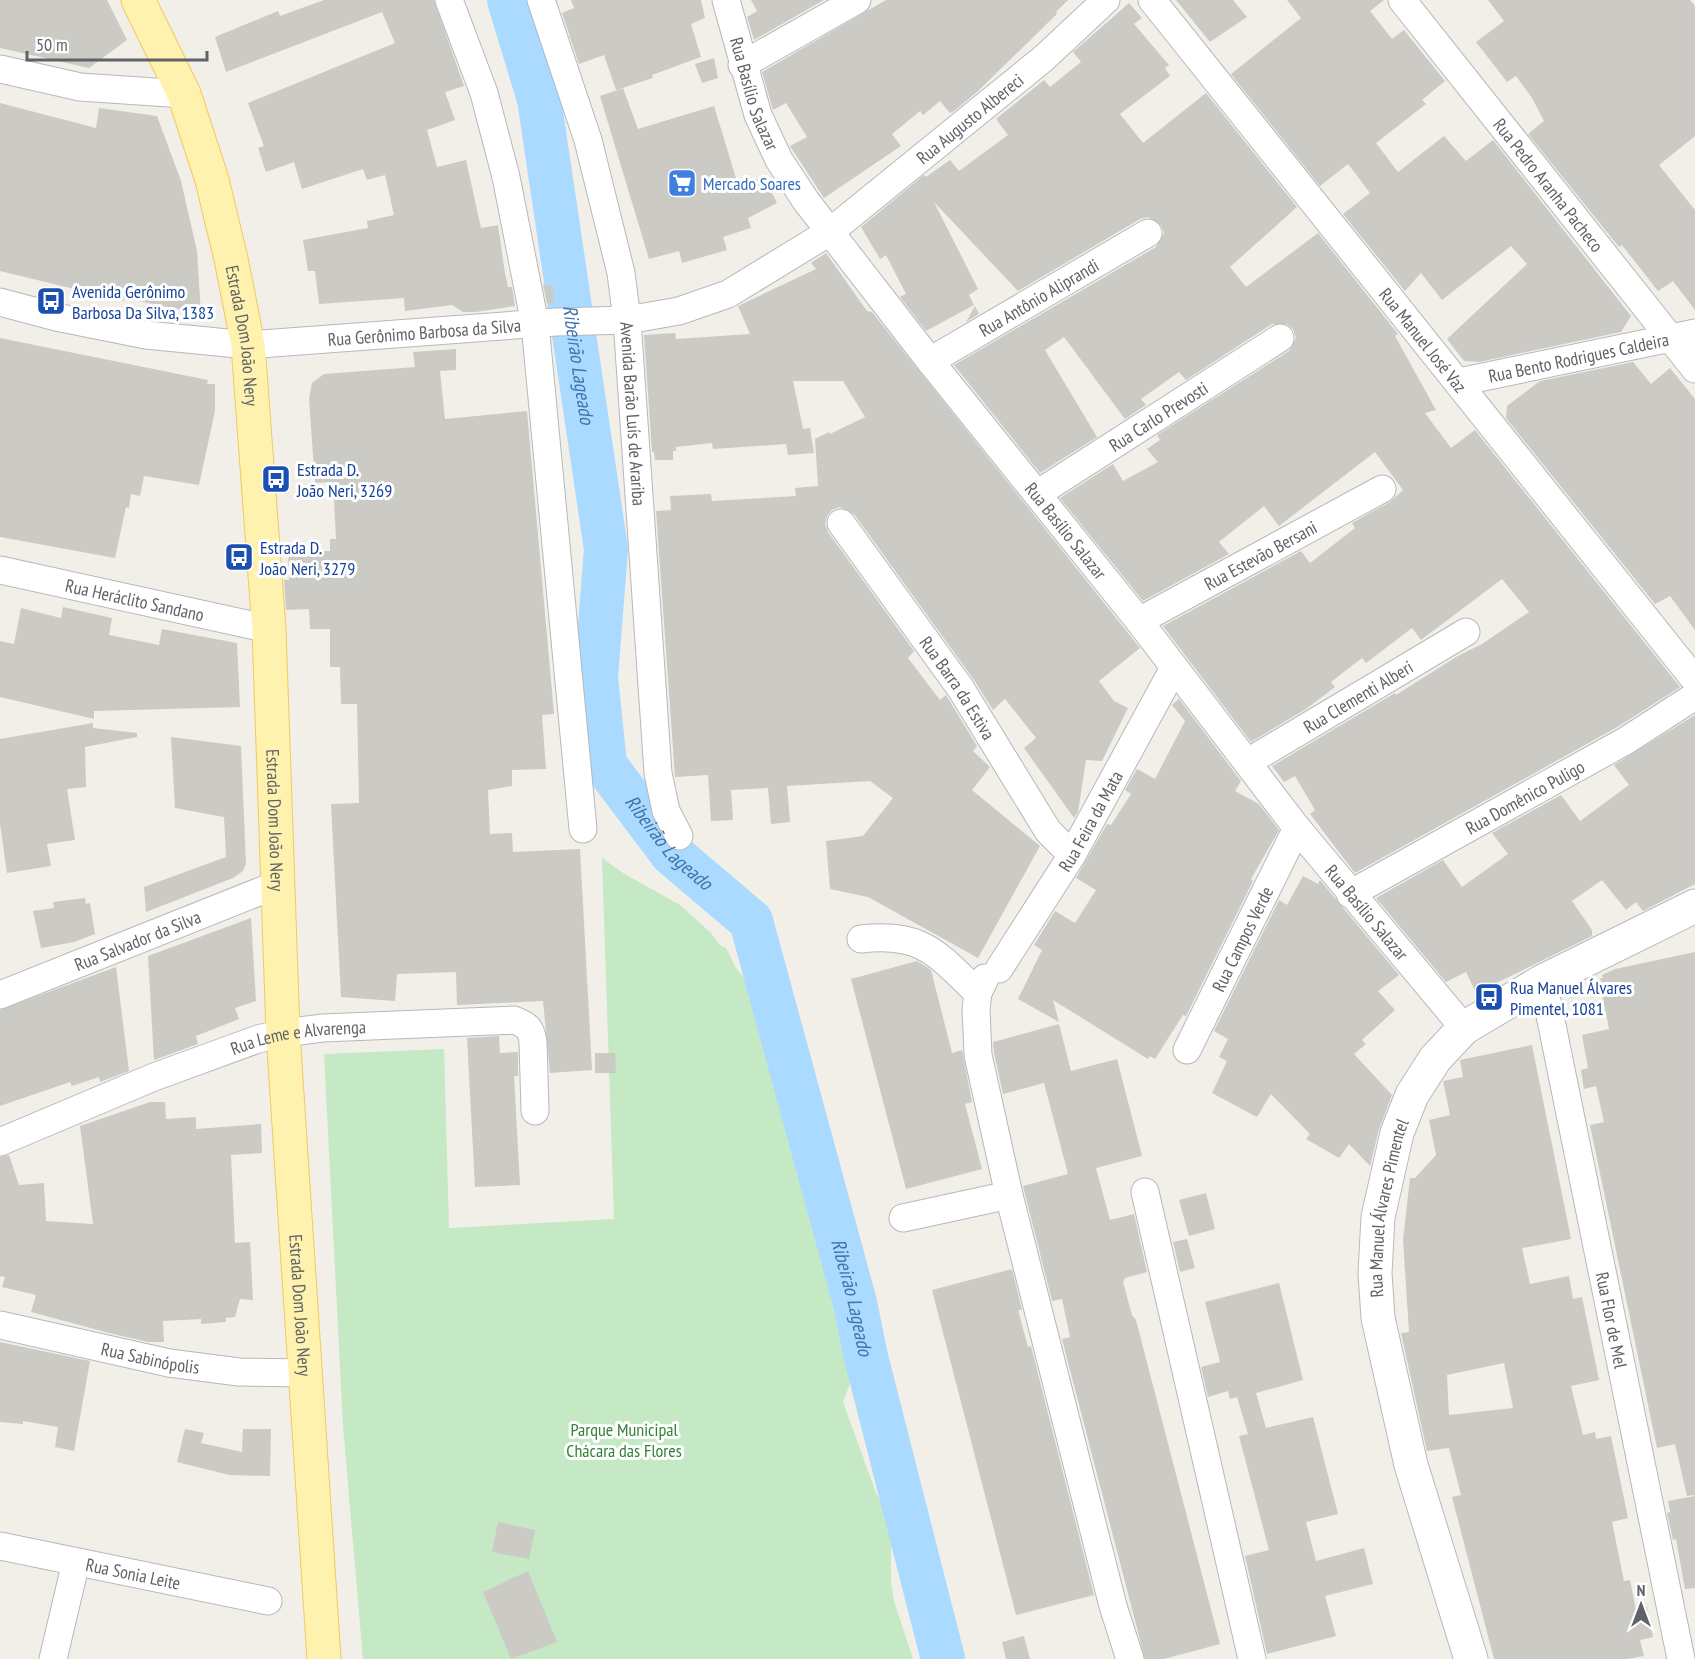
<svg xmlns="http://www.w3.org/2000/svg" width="1695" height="1659" font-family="'PT Sans Narrow',sans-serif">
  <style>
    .green { fill: #c5e8c5 }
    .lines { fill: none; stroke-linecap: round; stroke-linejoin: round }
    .river { stroke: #aadaff; stroke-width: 44 }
    .building { fill: #cccac5; fill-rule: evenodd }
    .street-casing { stroke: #b5b8bc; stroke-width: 29 }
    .secondary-casing { stroke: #b6babf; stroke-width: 35 }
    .primary-casing { stroke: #f2c960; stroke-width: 35 }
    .street { stroke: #fff; stroke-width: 27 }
    .secondary { stroke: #fff; stroke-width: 33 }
    .primary { stroke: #fff2af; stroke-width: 33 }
    .labels { text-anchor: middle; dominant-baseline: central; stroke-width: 6; stroke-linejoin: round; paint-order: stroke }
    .street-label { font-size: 18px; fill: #5f6368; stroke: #fff }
    .shop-label { font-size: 18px; fill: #366cbe; stroke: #fff; text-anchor: start }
    .transit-label { font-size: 18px; fill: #164399; stroke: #fff; text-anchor: start }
    .park-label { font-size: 18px; fill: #348238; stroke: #fff }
    .water-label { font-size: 20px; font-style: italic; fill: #4174aa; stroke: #fff }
  </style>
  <rect width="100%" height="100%" fill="#f1efe8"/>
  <path class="green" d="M602,858l21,15 57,32 31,28 9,12 6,3 11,22 18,20 22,59 6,46 17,60v14l11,28 14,58 27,41 1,40 12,22 -13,20 -9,24 33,91 15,28 3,19 -3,9v34l3,18 19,58h-550l-20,-233 -19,-372 120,-5 5,179 165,-9z"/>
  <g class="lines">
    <path class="river" id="s1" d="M509,0l30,99 67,450 -10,128 9,88 67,89 79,67 104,382 11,54 77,302"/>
  </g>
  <path class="building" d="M0,0h107l20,40 -38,28 -89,-20z
    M324,0h110l30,86 -19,6 10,28 -28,10 10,37 29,-7 15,68 17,-3 7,48 3,14h4l3,19 -39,6h-13l-11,-7 -47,6 -1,-13 -85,6 -4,-33h-7l-5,-31 65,-12 -1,-7 27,-6 -9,-40 -18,5 -4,-11 -61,20 -8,-27 -28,10 -8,-24 6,-2 -16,-43 147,-60 -13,-31 -156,60 -11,-35 63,-26 2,5z
    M571,0h130l4,18 -14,6 10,33 -49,18 1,3 -37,12 -12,-35 -25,9 -17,-51 12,-5z
    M751,0h73l-70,40 -7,-23 10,-6z
    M886,0h182l-12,12 1,2 -79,77 -24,20 -4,2 -10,-12 -17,14 -3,-4 -28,23 9,12 -77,52 -34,-52 17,-9 -21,-34 -13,7 -11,-38z
    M1176,0h57l14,17 -37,25z
    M1287,0h97l-14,11 22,28 12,-9 41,51 -23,19 4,4 -50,39 22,29 46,-36 22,25 27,-21 138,176 -10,16 -142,30 -15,-1 -17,-22 80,-75 -16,-18 -69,54 -21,-27 -16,18 -62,-77 27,-21 -22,-29 -28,22 -89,-112 70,-56z
    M1488,0h202l5,6v130l-36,29 36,45v100l-22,-29 -15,10 -36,-46 -3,2 -91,-113 16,-13 -12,-23 -16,-22 -9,6 -31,-40 28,-21z
    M1129,3l13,15 -8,6 35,41 -4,3 5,8 -50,38 23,29 63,-50 91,114 -67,60 16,20 72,-54 80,101 -3,2 41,74 -11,3 26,35 24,-18 205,257 -61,39 -264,147 -45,-59 5,-4 -20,-34 -11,6 -12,-16 123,-73 1,2 60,-38 26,-13 47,-32 -27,-33 -81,61 -9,-12 -46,35 -4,-5 -31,24 4,5 -29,22 -55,33 -88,-116 138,-75 9,12 45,-35 -3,-5 38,-21 13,-12 -28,-38 -96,74 -15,-20 -45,36 10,12 -86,47 -83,-103 53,-34 10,17 35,-19 -11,-13 13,-9 -3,-5 132,-84 7,-13 -3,-9 -6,-5h-15l-86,56 -7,-8 -38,27 5,6 -21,14 -61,-82 -19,13 52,87 -57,36 -86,-108 202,-118 8,-14 -3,-8 -13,-8 -8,2 -122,72 -84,-89 44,87 -9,6 5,10 -48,26 -26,-34 6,-3 -20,-39 -6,4 -19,-32 63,-52 2,2 24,-17 9,11 49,-36 -12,-16 48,-39 6,7 31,-25 -8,-10z
    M714,58l4,20 -16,5 -7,-19z
    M623,88l15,41 76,-23 25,82 24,-12 14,27 -29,15 3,10 -28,9 4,13 -45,13 -3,-12 -30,8 -49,-163z
    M0,103l96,25 3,-20 58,8 24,65 16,70 4,63 -77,-16v3l-124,-30z
    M826,253l41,58 5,1 268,336 -41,33 15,20 14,7 -26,53 -16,-1 -8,52 -4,6 -50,-70 12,-10 -31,-39 -12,11 -19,-30 -120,-166 -14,-7 -8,3 -5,6 -2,8 3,8 86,119 -6,7 32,42 6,-5 31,51 -4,5 17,16 -18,23 68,56 -62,112 -110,-61 -38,-8 -4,-48 37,-5 30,-38 -23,-17 -83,5 3,36 -19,2 -3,-36 -37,2 2,30 -22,1 -3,-46 -33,2 -19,-266 15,-1 -1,-14 41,-2 1,7 84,-5 -1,-8 23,-2 -3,-47 14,-7 1,2 35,-17 -22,-36h-50l10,48 7,-1 4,25 -26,2 -2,-11 -73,5 -1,-6 -36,4v4h-3v9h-18l-1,-8h-2l-8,-117 31,-2 1,6 74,-5 -12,-28 78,-37 -5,-6z
    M543,285h10l1,18h-7z
    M975,306l4,8 -13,8z
    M0,338l208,42 -1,4h8v27l-16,74 -55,-9 -4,20 -9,-2 -2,14 -3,-1 -11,51 -115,-21z
    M456,349v21l-16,1 5,48 82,-8 27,303 -12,1 4,54 -34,1v16l-24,4 2,44 22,-1 1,19 67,-3 12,221 -42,3 -7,-72 -86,4 -1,-33 -59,2 -2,27 -54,-4 -10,-193 28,-1 -2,-99h-16l-1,-37h-10v-38h-20l-1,-20 -23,1 -2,-30h5l-1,-28 42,-1v-12h6l-3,-57 -18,1 -6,-84 3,-16 12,-9 91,-7 -2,-15z
    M1633,362l18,22 19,-16 25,31v231l-25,-34 -15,8 -149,-186 1,-12 33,-25z
    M63,607l49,11 -3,17 50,10 3,-16 75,14 3,64 -146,4v8l-94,-22v-56l14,3 7,-36 40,10z
    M1179,699l62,82 -6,10 24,13 20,26 -28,49 2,2 -67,135 -3,-1 -28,44 -5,-3 -2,3 -95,-59 6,22 -41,-23 24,-49 -8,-5 21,-34 20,12 21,-33 -20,-12 31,-54 4,1 20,-31 -6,-4 12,-21 18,10 30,-58 -13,-16z
    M1695,715v169l-52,27 -7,-9 -10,8 -24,-30 -30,21 20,29v6l-116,57 -10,-21 -20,10 -70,-84 67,-38 19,27 46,-33 -16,-21 69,-38 19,26 49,-36 -15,-20z
    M93,723v5l44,5v4l-52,10 1,40 -19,2 8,51 -28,4 4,22 -44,7 -7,-49v-85z
    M171,737l70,9 5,118 -3,7 -10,7 -87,34 -2,-25 82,-30 -2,-40 -49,-9z
    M1303,876l15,8 2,-4 79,95 -21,16 17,19 -33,30 4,4 -12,10 38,41 -13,34 -9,37 -21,-22 -10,14 -33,-19 4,-5 -39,-40 -14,23 -45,-24 15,-32 -8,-4 9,-18 -14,-8 65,-131 8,5z
    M85,898l1,6 4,-1 5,31 -21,8 -33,6 -8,-37 21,-3 -1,-6z
    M251,918l5,83 -21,7 4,11 -43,17 2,8 -44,16 -6,-104z
    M1695,952v543l-8,1 -12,-52 -18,4 -67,-323 14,-3 -8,-36 -12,3 -3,-19 7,-2 -6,-33 27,-6 -10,-50 4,-1 -1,-3 13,-6z
    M917,961l14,9 21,83 10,-3 10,52 -7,2 17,65 -76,20 -55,-210z
    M116,967l13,104 -29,11 -1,-5 -27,9 -2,-4 -70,24v-96z
    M1059,1024l12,47 46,-12 25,97 -46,12 14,52 24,-6 13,58 -22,6 -2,4 9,33 4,5 84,324 -56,15h-19l-83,-320 8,-2 -8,-38 -10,2 -29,-115 45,-12 -24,-91 -41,11 -9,-41 -1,-11z
    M499,1036l1,17 18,-1v24h-4l6,109 -45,2 -8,-149z
    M1532,1045l39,194 -49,9 8,36 39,-8 4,23 9,-2 17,83 -28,6 12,49 12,-3 1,7 15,-3 17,82 -16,4 12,59 6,-1 6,30 11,-3 6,30 -13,3 4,16 -16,3h-134l-42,-162 9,-2 -12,-47 -22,3 -26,-118 8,-1 -6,-92 7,-62h5l21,-23 -7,-35 21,-5 -7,-34 20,-4 -3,-17zM1504,1363l9,45 -64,7 -2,-40z
    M595,1053h20l1,20h-21z
    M150,1102h15l1,17 30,-2v12l65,-5 1,29 -31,2 4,88 15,-1 3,58 -13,-1 -5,18 -9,1v4l-25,2v-5l-38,2 1,21h-16l-39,-9 -78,-21 5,-17 -34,-8 3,-10 -5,-1v-119l9,-2 10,30 25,-2 2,38 47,3 -13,-98z
    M1206,1193l9,36 -26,7 -10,-36z
    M1187,1239l8,29 -15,4 -7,-30z
    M1012,1269l10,41h-4l10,37 3,-1 63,249 -78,20 -84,-325z
    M1279,1283l24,97 -47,13 10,35 47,-11 25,97 -32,8 10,39 48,-13 9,36 -48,12 11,40 -69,18 -22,-98 24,-6 -30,-114 9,-2 -11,-37 -7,2 -2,-8 -20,6 -7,-30 19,-5 -15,-60z
    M0,1342l90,19 -16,90 -19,-4 3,-20 -35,-6v3l-23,-2z
    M185,1429l19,4 -3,10 41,9 1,-23h28l-1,47 -41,-1 -52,-13z
    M1695,1496v92l-10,1 -9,-50 -3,1 -6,-27 3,-1 -2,-11z
    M498,1522l37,8 -6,29 -37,-7z
    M528,1571l29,71 -46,17 -28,-67z
    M1024,1636l6,23h-24l-4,-17z"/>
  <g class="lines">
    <g class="street-casing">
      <g id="street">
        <path d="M449,0l35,93 22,84 29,147 48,505"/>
        <path id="s2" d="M541,0l47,140 33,133 6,47 31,453 8,38 13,25"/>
        <path id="s3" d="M726,0l32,115 21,45 27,41 124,160 209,260 158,207 167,200"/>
        <path id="s4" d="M1152,0l543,680"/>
        <path id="s5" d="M1402,0l293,369"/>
        <path d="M742,65l115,-65"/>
        <path d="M0,69l80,18 104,7"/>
        <path id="s6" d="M0,302l56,15 90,18 102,10 308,-23 71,-2 52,-9 49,-17 103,-63 213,-173 62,-58"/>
        <path id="s7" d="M930,361l218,-128"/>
        <path id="s8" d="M1459,382l236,-49"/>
        <path id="s9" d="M1037,494l243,-156"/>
        <path id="s10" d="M841,523l120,166 87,142 24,24"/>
        <path id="s11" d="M0,570l269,59"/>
        <path id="s12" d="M1139,621l243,-132"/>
        <path id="s13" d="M1248,762l218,-130"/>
        <path id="s14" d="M1350,894l277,-154 68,-44"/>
        <path d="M861,939c62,-7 76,15 117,54"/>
        <path id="s15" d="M999,969l73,-114 102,-187"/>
        <path d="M985,978l-7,15 -2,16 2,46 31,140 104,411 17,53"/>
        <path id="s16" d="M1543,981l138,678"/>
        <path id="s17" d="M0,995l276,-110"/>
        <path id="s18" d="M1187,1050l110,-222"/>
        <path id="s19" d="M0,1142l154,-65 104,-38 25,-6 40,-5 191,-8c13,5 17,8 19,22l2,69"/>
        <path d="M1145,1192l107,467"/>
        <path d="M903,1218l106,-23"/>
        <path id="s20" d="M0,1325l169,38 70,9 65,1"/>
        <path id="s21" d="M0,1546l268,55"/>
        <path d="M53,1659l23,-97"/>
      </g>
    </g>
    <g class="secondary-casing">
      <g id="secondary">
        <path id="s22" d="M1471,1659l-60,-194 -33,-147 -3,-45 3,-56 19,-84 15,-38 23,-36 29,-31 79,-47 152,-75"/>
      </g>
    </g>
    <g class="primary-casing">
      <g id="primary">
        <path id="s23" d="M138,0l46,94 28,86 19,79 17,86 21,284 14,404 41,626"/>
      </g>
    </g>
    <use href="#street" class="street"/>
    <use href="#secondary" class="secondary"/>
    <use href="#primary" class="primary"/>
  </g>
  <defs>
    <g id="supermarket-square" transform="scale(1.5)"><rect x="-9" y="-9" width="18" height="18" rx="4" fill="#3f7fe0" stroke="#fff"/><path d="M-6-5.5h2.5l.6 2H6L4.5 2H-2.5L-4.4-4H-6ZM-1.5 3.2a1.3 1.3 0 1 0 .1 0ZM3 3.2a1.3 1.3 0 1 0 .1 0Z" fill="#fff"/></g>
    <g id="bus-square" transform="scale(1.5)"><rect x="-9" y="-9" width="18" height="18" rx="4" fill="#1a4fb4" stroke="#fff"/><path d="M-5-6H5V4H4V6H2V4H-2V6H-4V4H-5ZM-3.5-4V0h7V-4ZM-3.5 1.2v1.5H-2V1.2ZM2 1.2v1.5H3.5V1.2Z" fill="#fff"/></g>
  </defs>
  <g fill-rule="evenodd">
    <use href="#supermarket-square" x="682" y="183"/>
    <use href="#bus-square" x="51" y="301"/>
    <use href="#bus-square" x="276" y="479"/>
    <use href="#bus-square" x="239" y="557"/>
    <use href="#bus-square" x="1489" y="997"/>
  </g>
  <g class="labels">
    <g class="street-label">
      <text stroke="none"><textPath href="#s3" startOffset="98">Rua Basílio Salazar</textPath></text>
      <text stroke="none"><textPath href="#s6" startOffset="1036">Rua Augusto Albereci</textPath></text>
      <text stroke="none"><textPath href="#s5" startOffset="236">Rua Pedro Aranha Pacheco</textPath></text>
      <text stroke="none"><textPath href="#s7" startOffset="126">Rua Antônio Aliprandi</textPath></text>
      <text stroke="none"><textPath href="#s6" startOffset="429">Rua Gerônimo Barbosa da Silva</textPath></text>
      <text stroke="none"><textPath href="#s23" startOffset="354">Estrada Dom João Nery</textPath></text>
      <text stroke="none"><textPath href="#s4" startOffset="435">Rua Manuel José Vaz</textPath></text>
      <text stroke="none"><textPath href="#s8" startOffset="122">Rua Bento Rodrigues Caldeira</textPath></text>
      <text stroke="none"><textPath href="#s2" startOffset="426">Avenida Barão Luís de Arariba</textPath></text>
      <text stroke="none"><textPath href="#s9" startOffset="144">Rua Carlo Prevosti</textPath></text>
      <text stroke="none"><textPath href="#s3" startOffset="638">Rua Basílio Salazar</textPath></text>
      <text stroke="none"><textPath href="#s12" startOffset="138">Rua Estevão Bersani</textPath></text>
      <text stroke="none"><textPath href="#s11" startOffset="138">Rua Heráclito Sandano</textPath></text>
      <text stroke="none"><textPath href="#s10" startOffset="202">Rua Barra da Estiva</textPath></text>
      <text stroke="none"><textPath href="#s13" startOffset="128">Rua Clementi Alberi</textPath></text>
      <text stroke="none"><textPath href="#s14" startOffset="200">Rua Domênico Puligo</textPath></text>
      <text stroke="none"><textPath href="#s23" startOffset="840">Estrada Dom João Nery</textPath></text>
      <text stroke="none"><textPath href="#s15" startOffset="174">Rua Feira da Mata</textPath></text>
      <text stroke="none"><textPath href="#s3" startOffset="1124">Rua Basílio Salazar</textPath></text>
      <text stroke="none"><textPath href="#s18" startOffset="124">Rua Campos Verde</textPath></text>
      <text stroke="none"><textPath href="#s17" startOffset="148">Rua Salvador da Silva</textPath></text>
      <text stroke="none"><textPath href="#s19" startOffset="318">Rua Leme e Alvarenga</textPath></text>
      <text stroke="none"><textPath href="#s22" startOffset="465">Rua Manuel Álvares Pimentel</textPath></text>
      <text stroke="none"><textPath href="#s23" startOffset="1326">Estrada Dom João Nery</textPath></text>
      <text stroke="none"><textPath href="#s16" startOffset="346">Rua Flor de Mel</textPath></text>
      <text stroke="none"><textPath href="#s20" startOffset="154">Rua Sabinópolis</textPath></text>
      <text stroke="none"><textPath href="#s21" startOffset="136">Rua Sonia Leite</textPath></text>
    </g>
    <g class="shop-label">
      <text x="703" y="183">Mercado Soares</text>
    </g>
    <g class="transit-label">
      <text x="72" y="291">Avenida Gerônimo<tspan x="72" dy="21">Barbosa Da Silva, 1383</tspan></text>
      <text x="297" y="469">Estrada D.<tspan x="297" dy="21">João Neri, 3269</tspan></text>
      <text x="260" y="547">Estrada D.<tspan x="260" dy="21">João Neri, 3279</tspan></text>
      <text x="1510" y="987">Rua Manuel Álvares<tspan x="1510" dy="21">Pimentel, 1081</tspan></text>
    </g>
    <g class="park-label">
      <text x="624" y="1429">Parque Municipal<tspan x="624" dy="21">Chácara das Flores</tspan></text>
    </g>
    <g class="water-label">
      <text stroke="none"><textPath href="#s1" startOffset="372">Ribeirão Lageado</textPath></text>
      <text stroke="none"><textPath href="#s1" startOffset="876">Ribeirão Lageado</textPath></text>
      <text stroke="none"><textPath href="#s1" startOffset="1380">Ribeirão Lageado</textPath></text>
    </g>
  </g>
  <g transform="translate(1641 1605)" stroke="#ffffff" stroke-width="4.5" paint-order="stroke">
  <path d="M0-4.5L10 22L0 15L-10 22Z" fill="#5f6368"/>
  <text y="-9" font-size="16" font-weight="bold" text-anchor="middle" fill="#5f6368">N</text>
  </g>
  <path d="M27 51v9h180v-9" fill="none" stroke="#5f6368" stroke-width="3"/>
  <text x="36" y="51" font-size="18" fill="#5f6368" stroke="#ffffff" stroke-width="4.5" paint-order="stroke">50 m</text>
</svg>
